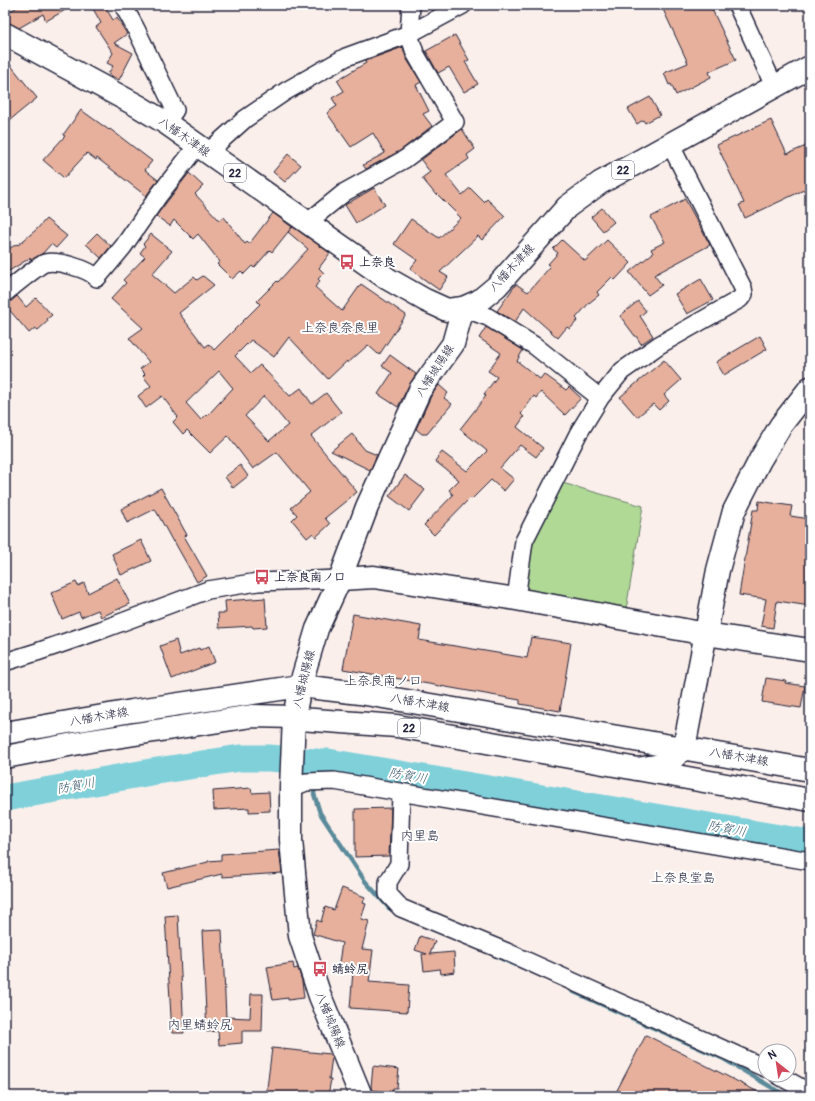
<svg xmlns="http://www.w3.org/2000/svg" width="815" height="1101" font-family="Pangolin,'Klee One',sans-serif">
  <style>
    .green { fill: #b0d996; stroke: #697e68 }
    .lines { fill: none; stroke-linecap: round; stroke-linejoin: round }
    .stream { stroke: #5a8a9a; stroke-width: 4.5 }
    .river { stroke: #80d0da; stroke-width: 27 }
    .building { fill: #e6b09c; stroke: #22223b; fill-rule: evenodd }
    .minor-casing { stroke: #22223b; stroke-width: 20 }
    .tertiary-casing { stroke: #22223b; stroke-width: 25 }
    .secondary-casing { stroke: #22223b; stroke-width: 25 }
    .primary-casing { stroke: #22223b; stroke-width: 25 }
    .minor { stroke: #fff; stroke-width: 17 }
    .tertiary { stroke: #fff; stroke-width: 22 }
    .secondary { stroke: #fff; stroke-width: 22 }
    .primary { stroke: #fff; stroke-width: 22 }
    .labels { text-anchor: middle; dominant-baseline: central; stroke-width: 4; stroke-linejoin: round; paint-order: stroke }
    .shield { fill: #fff; stroke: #646476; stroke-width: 1 }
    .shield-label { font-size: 11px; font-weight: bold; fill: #22223b }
    .street-label { font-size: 12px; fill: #22223b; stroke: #fff }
    .poi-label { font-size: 12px; font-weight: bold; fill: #22223b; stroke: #fff; text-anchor: start }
    .neighbourhood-label { font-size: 13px; fill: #22223b; stroke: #fff }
    .water-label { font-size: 13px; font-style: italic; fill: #435f73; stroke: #fff }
  </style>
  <rect width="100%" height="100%" fill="#faefeb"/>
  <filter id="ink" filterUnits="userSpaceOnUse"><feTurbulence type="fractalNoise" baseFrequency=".025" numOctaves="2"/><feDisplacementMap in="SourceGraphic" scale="8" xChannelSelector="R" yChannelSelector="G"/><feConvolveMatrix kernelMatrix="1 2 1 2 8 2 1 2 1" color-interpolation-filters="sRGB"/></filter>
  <g filter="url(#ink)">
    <path class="green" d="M559,482l84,24 -17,104 -96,-18 -6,-10 4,-42z"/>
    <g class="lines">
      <path class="stream" d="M315,778l1,-16
        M315,785l-1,9 6,19 45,68 24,27 7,4
        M496,956l19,9
        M572,991l73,33 79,35 62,37"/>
      <path class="river" d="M5,798l146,-26 89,-14h29l47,4 8,2 4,-2 482,81"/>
    </g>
    <path class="building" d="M21,5h53l-28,16 -3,-7 -24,14 -10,-5 -4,-9z
      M91,5h13l9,15 4,-2 10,16 -13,9 19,10 -14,27 -11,-6 5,-8 -6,-3 6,-10 -17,-26 5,-4z
      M661,5h49l26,55 -27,12 2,5 -35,18 -5,-11 -2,1 -5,-12 24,-10z
      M455,35l14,25 -4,2 13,22 -14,8 -15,-25 -11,6 -12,-22z
      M403,47l3,11 15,24 -5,3 13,26 -6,3 9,12 -32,25 -34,18 -3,-4 22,-12 -12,-20 -22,14 -24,-34 10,-7 -5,-8 12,-7 -7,-11 29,-17 -1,-2z
      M5,58l32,40 -32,26z
      M650,97l10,18 -15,8 -2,-3 -6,4 -9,-15z
      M81,110l28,20 1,-1 42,32 -7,9 13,10 -12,16 -49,-38 -1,2 -9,-7 -23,25 -21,-18 22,-24 -2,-1z
      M771,120l16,34 19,-8 4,10v31l-65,31 -6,-13 5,-2 -27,-58z
      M462,129l13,20 -8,6 2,4 -23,16 16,20 8,-7 14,14 3,-3 18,17 -23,24 -4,-4 -38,36 8,5 -9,13 -29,-21 7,-9 -23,-16 17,-25 28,19 22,-20 -24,-24 -1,1 -14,-17 8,-6 -9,-12z
      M288,154l13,11 -16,17 -12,-10z
      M189,173l14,13 -8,8 24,26 5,-3 21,27 2,-2 2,2 24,-31 19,14 -20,25 -2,-2 -16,18 -2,-2 -8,8 -3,-3 -9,8 -15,-15 3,-2 -22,-28 -5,5 -19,-19 -4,6 -14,-10z
      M374,188l11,17 -29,18 -11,-18z
      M685,199l25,46 -56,30 8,10 -14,10 -19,-23 24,-19 -2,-4 14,-7 -14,-25z
      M602,208l12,14 -11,9 -12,-14z
      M46,219l21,17 -11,12 -5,-4 -8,9 -12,7 -1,-2 -21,13 -4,-6v-14l12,-7 1,1 19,-16z
      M293,227l37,26 -11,15 5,5 -6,6 2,2 -5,6 27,24 19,-27 45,31 -27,40 -11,-10 -20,18 -1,-2 -19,18 -39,-42 -15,20 -23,-17 -16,16 16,17 9,-8 30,31 11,-8 11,16 14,-11 15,19 -30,24 46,56 -32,26 5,6 -14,13 -3,-4 -6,5 -15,-18 5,-5 -6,-7 19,-16 -33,-40 -24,17 -25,-33 -18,17 -23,-23 -4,4 -10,-12 5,-5 -16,-21 -16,12 -8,-12 13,-10 -8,-10 2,-2 -5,-5 9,-7 -20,-24 14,-10 -32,-29 15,-16 -3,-3 22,-23 -5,-4 5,-7 -2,-2 8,-10 21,17 -20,23 22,19 20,-16 3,3 6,-4 11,9 -35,28 26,34 4,-3 5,6 46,-46 -3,-3 20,-20 1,1 30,-33 -20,-17zM219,371l14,17 -26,28 -1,-1 -5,5 -15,-17zM264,396l24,29 -19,16 -24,-25z
      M97,233l14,13 -10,12 -15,-14z
      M562,240l23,21 22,-21 24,23 -16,17 -3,-3 -15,15 2,3 -10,8 -13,15 2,2 -8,9 -3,-2 -9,11 -34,-30 -9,14 -18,-11 19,-27 12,8 22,-25 -2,-3 10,-11 -5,-4z
      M701,279l12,21 -26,14 -12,-20z
      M17,296l9,11 10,-9 16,17 -5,4 1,2 -10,9 -3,-2 -6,5 -23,-27z
      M638,301l8,10 -6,5 13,20 -12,8 -5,-8h-1l-15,-20z
      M486,327l37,23 -6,11 23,18 4,-5 22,16 3,-3 12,11 -16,17 -24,-23 -5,6 -2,-2 -13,18 3,3 -7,10 26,21 -7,9 -16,-12 -20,23 14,11 -10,12 -13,-11 -19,19 -2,-1 -36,37 -10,-10 29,-30 -4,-5 10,-10 -24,-19 7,-9 25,19 20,-20 -27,-22 26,-33 -2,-2 13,-17 -9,-6 13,-18 -22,-15z
      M760,336l7,13 -43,26 -8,-13z
      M390,355l26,19 -7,11 -11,22 -20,-13 14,-21 -10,-7z
      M664,360l17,20 -17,15 5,6 -10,9 -6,-6 -16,13 -17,-20z
      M439,385l9,8 -4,5 8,6 -25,30h-5l-6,-5 15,-33z
      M352,434l13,16 12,5 -7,15 -39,-19z
      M240,465l8,11 -15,12 -8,-11z
      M405,475l20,15 -16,21 -20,-15z
      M161,488l26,47 -3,1 23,40 -10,6 -23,-41 -1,1 -18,-33 -28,14 -6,-14z
      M759,501l33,5 -2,10 20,3v87l-33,-5 -4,27 -12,-2 5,-27 -27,-4 14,-85h5z
      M141,540l10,21 -30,14 -9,-21z
      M117,578l13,26 -29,13 -3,-7 -17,7 -2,-5 -17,7 -11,-26 25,-11 2,4 6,-3 4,10z
      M265,598l2,29 -14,1 -1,-2 -33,2 -1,-15h8l-1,-12z
      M353,614l68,12 -2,14 108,18 4,-21 40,6 -11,68 -40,-7v-4l-177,-31z
      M176,640l4,15 19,-7 1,2 9,-4 6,16 -43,17 -12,-33z
      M766,678l20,3 -1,2 20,3 -4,22 -39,-6z
      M251,788l1,5 17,-1 1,19 -21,1v-4l-35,2 -1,-19z
      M391,808l-2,48 -34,1v-48z
      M279,850l3,23 -60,4v-3l-55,13 -4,-14 45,-11v-1l13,-1v-6z
      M342,888l23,9 -2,6 3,1 -5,15 8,2 -7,28 11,1 -4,32 40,3 -2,27 -57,-4 3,-37 -15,-2 4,-26 -29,-9 4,-14 4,2 4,-15 9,3z
      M178,915l6,118h-12l-7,-117z
      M222,930l4,87 24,1 1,-24h12l-1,37h-20v12l-23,2 -1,-14 -11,1 -5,-101z
      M420,936l15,5 -5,13 24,-2 1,20 -14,2 -1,-5 -16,2 -2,-17h5l-12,-4z
      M293,963l1,6 4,-1 4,13 2,17 -16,2v-2l-15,2 -6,-33z
      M646,1035l120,61h-152z
      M272,1048l58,6 2,3 -3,22h2l-3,17h-62z
      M373,1066l26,3 -2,19h-4l-1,5 -20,-3 -1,-3z"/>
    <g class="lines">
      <g class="minor-casing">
        <path id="minor" d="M123,5l13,24 39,81 -9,13
          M737,5l37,81
          M207,153l38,-34 41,-28 60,-34 63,-23 54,-29
          M308,222l37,-30 60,-33 50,-37 -40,-69 -6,-19 2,-29
          M5,293c7,-6 34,-28 40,-30 12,-3 44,6 52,15l26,-31 36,-52 38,-49
          M463,308l25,9 47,29 65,52
          M516,599l8,-58 54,-107 22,-36 22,-27 37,-26 81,-46 4,-5 -1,-6 -73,-144
          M5,662l32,-10 64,-22 107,-40 50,-8 82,-3
          M291,788l15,-6 28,-1 476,80
          M401,792l-2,72 -11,18v12l13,14 106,44 258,116
          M778,1075l32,18"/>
      </g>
      <g class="tertiary-casing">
        <path id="tertiary" d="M340,579l34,-2 142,22 190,35 104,16
          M637,769l30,-5 17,-16 34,-178 16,-59 26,-51 21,-35 29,-37"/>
      </g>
      <g class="secondary-casing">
        <path id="secondary" d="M361,1096l-41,-100 -20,-60 -9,-96v-52l3,-71 6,-31 17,-57 23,-50 27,-72 53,-117 33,-46 10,-36"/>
      </g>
      <g class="primary-casing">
        <path id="primary" d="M5,34l133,72 28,17 222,156 37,21 22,10 16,-2 16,-7 18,-15 70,-79 33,-24 210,-116
          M5,733l127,-22 168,-25 60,7 450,77
          M5,757l85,-16 162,-25 42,1 6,2 97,7 413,74"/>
      </g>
      <use href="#minor" class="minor"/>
      <use href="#tertiary" class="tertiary"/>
      <use href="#secondary" class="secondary"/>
      <use href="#primary" class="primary"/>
    </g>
  </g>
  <defs>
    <g id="bus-bare" transform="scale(1.2)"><path d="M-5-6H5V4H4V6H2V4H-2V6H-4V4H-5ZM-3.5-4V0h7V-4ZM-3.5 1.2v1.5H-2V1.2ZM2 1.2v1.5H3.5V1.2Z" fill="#d1495b" stroke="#fff" stroke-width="2.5" paint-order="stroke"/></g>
  </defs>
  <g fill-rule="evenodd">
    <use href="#bus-bare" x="347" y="262"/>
    <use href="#bus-bare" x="262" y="577"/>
    <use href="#bus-bare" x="320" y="969"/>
  </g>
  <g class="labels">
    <g class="shield">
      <rect x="612" y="161" width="22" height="18" rx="3"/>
      <rect x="224" y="164" width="22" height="18" rx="3"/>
      <rect x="398" y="719" width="22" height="18" rx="3"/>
    </g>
    <g class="shield-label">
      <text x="623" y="170">22</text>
      <text x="235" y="173">22</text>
      <text x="409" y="728">22</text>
    </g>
    <g class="street-label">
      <text transform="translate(184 137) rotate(35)">八幡木津線</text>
      <text transform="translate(512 268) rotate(-47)">八幡木津線</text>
      <text transform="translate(435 371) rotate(-57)">八幡城陽線</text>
      <text transform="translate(304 679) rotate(-76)">八幡城陽線</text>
      <text transform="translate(420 703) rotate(10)">八幡木津線</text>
      <text transform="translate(99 717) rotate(-10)">八幡木津線</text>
      <text transform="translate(739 757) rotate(10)">八幡木津線</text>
      <text transform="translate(330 1020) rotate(68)">八幡城陽線</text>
    </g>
    <g class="poi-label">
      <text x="359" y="262">上奈良</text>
      <text x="274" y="577">上奈良南ノ口</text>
      <text x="332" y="969">蜻蛉尻</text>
    </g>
    <g class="neighbourhood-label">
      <text x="340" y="328">上奈良奈良里</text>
      <text x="383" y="681">上奈良南ノ口</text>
      <text x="420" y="836">内里島</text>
      <text x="683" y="878">上奈良堂島</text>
      <text x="200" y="1025">内里蜻蛉尻</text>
    </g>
    <g class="water-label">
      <text transform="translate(408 776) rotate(10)">防賀川</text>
      <text transform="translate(76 786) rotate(-10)">防賀川</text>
      <text transform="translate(727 829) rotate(10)">防賀川</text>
    </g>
  </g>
  <rect width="815" height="1101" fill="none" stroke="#fff" stroke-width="20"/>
  <rect x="10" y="10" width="795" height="1081" fill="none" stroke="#22223b" stroke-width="1.5" filter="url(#ink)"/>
  <g transform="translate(777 1063) rotate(330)"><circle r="19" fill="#ffffff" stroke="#a7a7b1"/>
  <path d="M0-3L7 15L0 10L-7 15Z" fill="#d1495b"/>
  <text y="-6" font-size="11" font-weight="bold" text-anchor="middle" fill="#22223b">N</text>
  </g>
</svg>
